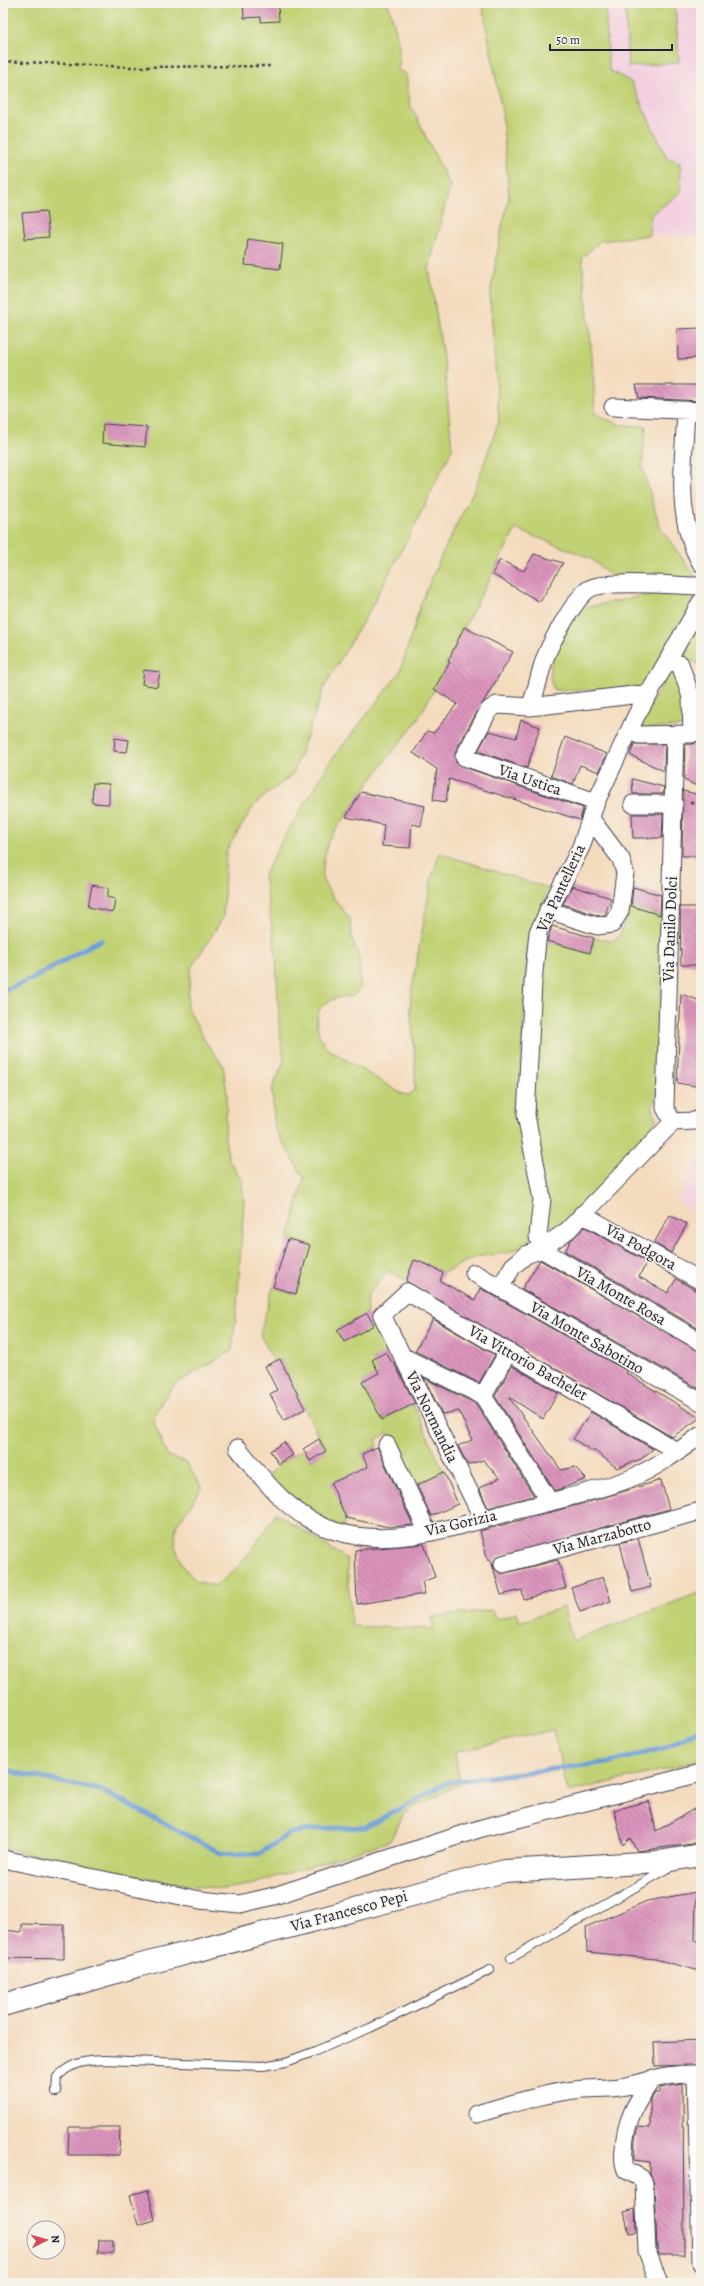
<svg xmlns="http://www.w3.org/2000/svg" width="704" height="2286" font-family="Alegreya,serif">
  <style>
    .built { fill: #f3cfdf }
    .green { fill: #c1d274; stroke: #727a58 }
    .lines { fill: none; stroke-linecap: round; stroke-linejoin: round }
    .stream { stroke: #6c9ed6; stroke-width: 5 }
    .building { fill: url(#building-back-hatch) }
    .lane-casing { stroke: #423e4f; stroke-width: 10 }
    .street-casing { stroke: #423e4f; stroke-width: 19 }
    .secondary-casing { stroke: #423e4f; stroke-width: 24 }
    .path { stroke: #423e4f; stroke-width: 2.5; stroke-dasharray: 3 3; stroke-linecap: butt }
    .lane { stroke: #fff; stroke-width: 8 }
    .street { stroke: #fff; stroke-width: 17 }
    .secondary { stroke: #fff; stroke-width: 22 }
    .labels { text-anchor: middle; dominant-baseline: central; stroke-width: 3; stroke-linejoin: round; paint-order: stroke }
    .street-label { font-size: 16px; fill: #22223b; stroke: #f7f3e8 }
  </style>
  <defs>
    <pattern id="building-back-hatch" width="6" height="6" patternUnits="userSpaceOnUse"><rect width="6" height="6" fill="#dc94bd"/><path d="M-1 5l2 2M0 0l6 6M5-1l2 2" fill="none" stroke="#b2789b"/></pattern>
  </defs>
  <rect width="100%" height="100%" fill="#f7f3e8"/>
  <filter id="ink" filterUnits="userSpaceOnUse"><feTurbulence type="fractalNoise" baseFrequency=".025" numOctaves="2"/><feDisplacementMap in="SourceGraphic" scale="8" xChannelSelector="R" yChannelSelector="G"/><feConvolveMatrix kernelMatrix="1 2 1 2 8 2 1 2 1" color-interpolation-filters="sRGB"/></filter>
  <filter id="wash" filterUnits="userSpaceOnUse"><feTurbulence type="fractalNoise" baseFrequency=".012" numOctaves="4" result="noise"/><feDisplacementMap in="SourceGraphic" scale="16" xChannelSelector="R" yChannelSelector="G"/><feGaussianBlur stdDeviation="0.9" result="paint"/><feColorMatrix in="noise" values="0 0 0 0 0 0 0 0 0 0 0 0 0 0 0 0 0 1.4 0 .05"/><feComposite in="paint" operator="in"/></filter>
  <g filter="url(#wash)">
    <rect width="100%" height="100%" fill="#f4dbbe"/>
    <path class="built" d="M605,3h96v233l-52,-1 2,-20 30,-23 -50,-110 -22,-12z
      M701,1149v67l-24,-14z"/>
    <path class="green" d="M3,3h385c6,22 15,44 10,67l8,4 4,30 40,82 -21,82 16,103 7,78 -36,74 -48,90 -43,72 -32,89 -38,30 -29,47 -3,67 -32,50 -4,39 18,34 18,24 4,29 -2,45 4,22 13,19 2,20 -7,107 -5,43 -58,35 -12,16 -9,19 14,36 19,6 16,26 -26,38 -1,20 8,20 13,15 19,5c28,-19 43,-45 61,-73l71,46 4,67 82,3 -1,-12 59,-7 6,9 20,-6 3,9 43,-15 10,34 128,-49v167l-46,13 -87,20 -15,-62 -98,22 5,32 -56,29 -14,28 -140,44 -27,4 -52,-6 -168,-35z
      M482,3h123l4,67 22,12 36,76 13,4 1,30 -30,23 -2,20 -49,6 -18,17c5,52 12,103 13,156l25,11 26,1 -4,40 18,61 36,51 -83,-1 -23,-19 -74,-29 -52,98 -21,47 -28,50 -30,37 -56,78 -5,19 -2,21 10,17 18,23 2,20 7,18 1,21v10l-7,8c-18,1 -38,5 -36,28 1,11 4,17 11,25l74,45 7,1 6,-5v-32l-5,-51 2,-19 19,-107 8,-28 109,35 -21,60 -8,166 17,88 -3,40 -26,11 -32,4 -32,16 -15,-8 -14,-4 -8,20 -17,-10 -21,23 -1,19 -30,17 7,12 30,-17 13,27 -15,8 7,13 -17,9 20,38 31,-16 31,68 -30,14 -26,-54 -12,8 2,6 -16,8 30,69 -37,-50 -24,10 15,35 -3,10 -36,-14 -40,-38 12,-12 24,-15 7,12 16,-10 -46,-92 -6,3 -14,-28 13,-47 23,7 14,-49 -22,-6 16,-61 -29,-49 -3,-39 12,-30 -5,-37 -3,-67 -12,-81 20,-38 49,-79 67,-86 22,-71 20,-47 34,-68 23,-65 -9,-126 10,-58 9,-40 -7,-85z
      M625,3h50l4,59 -51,5z
      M657,593h40c-15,34 -30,69 -56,96l-87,1c-14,-27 13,-60 28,-82z
      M698,626h3v39c-8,-3 -14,-4 -17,-12z
      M674,671c10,15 14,37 12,55l-39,3 -8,-4 29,-51z
      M630,906l35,11 -5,170 -8,19 4,13 -7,16 -82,88 -21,4 -16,-114 12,-166 4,-6 44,12 4,-15 17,3 8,-4z"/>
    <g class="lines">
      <path class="stream" d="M3,990c30,-7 68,-36 98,-50
        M3,1768l14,5 83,17 121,63 38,1 31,-21 26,-4 50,-2 83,-45 161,-20 54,-14 37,-19"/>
    </g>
    <g id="blocks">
      <path class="building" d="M243,3h35l1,18 -18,1v-5l-17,1z
        M46,211l3,26 -24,2 -3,-26z
        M248,239l35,5 -3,25 -35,-4z
        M701,328v30l-23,1 -1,-30z
        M636,385h65v16l-62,-3z
        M103,424l44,3 -2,20 -43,-4z
        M534,554l29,9 -23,39 -48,-28 8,-14 24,11z
        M464,627l49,25 -44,74 -14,26 1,11 5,3 122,42 -3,12 -131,-41 -3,23 -13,-2 4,-31 -24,-16 14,-22 7,2 23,-29 -23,-15 16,-27 -2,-1z
        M144,670l16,2 -3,15 -15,-3z
        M521,720l19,7 -13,41 -49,-17 11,-20 27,7z
        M565,737l42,17 -8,18 -19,-7 -7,19 -22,-8z
        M115,738l14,2 -2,12 -13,-1z
        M700,740h1v48l-17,-8 1,-36h8z
        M634,744h31l-1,27 -34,-16z
        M632,779l32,8 -1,7h-30z
        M93,783l16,1v20l-17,-1z
        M683,791l18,4v50h-2v11h-17z
        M361,792l64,14 -4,20 -9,-2 -2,24 -28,-2 2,-21 -38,-8z
        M632,814h31l-1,24h-29z
        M92,885l17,3 -2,9 8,2 -2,13 -25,-5z
        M572,886l39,12 -6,17 -6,1 -36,-12z
        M633,887l28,8 -1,20 -29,-9z
        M680,907h21v58h-20z
        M552,926l42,12 -4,15 -43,-12z
        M681,994l20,7v86l-24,-4z
        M670,1215l17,9 -16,29 -17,-10z
        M585,1227l62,35 -8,15 29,16 8,-14 25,14v37l-136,-79 6,-11z
        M288,1239l22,6 -14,49 -23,-7z
        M414,1260l14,5 15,8 -3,8 35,19 5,-12 147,83 -1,2 74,45 -28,19 -266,-156z
        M540,1260l161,92v38l-179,-101z
        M367,1313l7,12 -30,17 -7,-12z
        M433,1319l62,36 -16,28 -64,-32z
        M386,1352l5,9 3,2 21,40 -33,17 -20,-38 17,-9 -7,-13z
        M280,1359l25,50 -21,11 -14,-26 7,-4 -12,-24z
        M512,1366l46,27 -15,26 -34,-22 52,73 14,-3 11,12 -31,12 -60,-95z
        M424,1378l52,26 58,92 -46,12 -9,-20 21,-10 -17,-18 -15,5 -10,-19 14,-6 -13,-29 -17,3z
        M591,1412l62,37 -12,10 -24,9 -22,-17h-3l-19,-12z
        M319,1439l7,12 -16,10 -7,-12z
        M284,1442l9,13 -14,9 -9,-13z
        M377,1447l1,2 35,76 -24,2 -43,-9 -15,-35 37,-16 -6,-13z
        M444,1472l14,32 -27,12 -14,-31z
        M661,1480l8,29 -173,48 -3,10 8,7 57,-14 8,28 -42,11 -2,-9 -21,5 -10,-35 -3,1 -8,-30 112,-30z
        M638,1538l13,49 -19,5 -12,-49z
        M424,1544l11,33 -13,5 3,12 -68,10 -2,-54z
        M603,1577l8,24 -31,11 -9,-24z
        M649,1801l7,30 45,-26v34l-9,5 -55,7 -7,-13 -7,7 -9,-35z
        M696,1892l-1,49h6l-1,30 -45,-12 -68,-7 -1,-25 61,-26z
        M22,1924l42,1v34l-61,-1v-28l19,2z
        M701,2040v25l-46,1 -1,-24z
        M683,2084l1,171h-25l-2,-6 -3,-66 -4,-9v-12l-16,-2 1,-20 3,-13 12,1v-27l5,-8h5v-5z
        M69,2127h51l-1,28h-51z
        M148,2190l7,30 -17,5 -8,-30z
        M635,2209l1,23 -7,1 -5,-21z
        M99,2240h14v13h-15z"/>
    </g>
  </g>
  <g filter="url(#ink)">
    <use href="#blocks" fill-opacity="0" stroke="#423e4f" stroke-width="1"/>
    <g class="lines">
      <g class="lane-casing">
        <path id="lane" d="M511,1958l158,-90
          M56,2092l1,-15c15,-15 27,-16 47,-17l159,6 23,-4 27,-10 57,-24 120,-58"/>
      </g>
      <g class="street-casing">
        <path id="street" d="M613,407l88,4
          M686,410c-2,51 -12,107 15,153
          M701,602l-65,114 -40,86 -15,45 -43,85 -5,50 -7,133 16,84 -4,37 3,13 160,93
          M669,660l11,4 11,33 1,37
          M530,707l120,-14
          M639,735l48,-1
          M596,802l-132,-45 25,-47 8,-5 33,2c7,-16 9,-33 15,-49 6,-16 30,-60 44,-69 16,-10 90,-3 112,-3
          M633,804h41
          M548,910l49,16 15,-2 8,-13 5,-38 -4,-14 -30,-40
          M673,1122l-8,-14 10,-374
          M582,1214l119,67
          M474,1273l227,129
          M500,1288l13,-22 13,-11 15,-6 27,-19 105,-108 22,-1 6,-3
          M402,1356l81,40 67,106
          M483,1396l25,-44
          M387,1445l40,86
          M238,1448c27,34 53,69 97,83 60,19 128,-7 186,-22 36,-9 74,-17 108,-30 25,-10 50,-28 72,-44
          M483,1519l-101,-204 25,-23 271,160
          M503,1564l198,-53
          M3,1859l197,41 40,4 34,-8 208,-68 219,-55
          M653,2078c-16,23 -28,42 -29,71 -1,8 -1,14 2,21l15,8 3,5 3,68 12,32
          M476,2114c32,-9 65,-20 98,-24 16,-2 31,-1 46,-3 29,-5 45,-14 76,-13l5,189"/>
      </g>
      <g class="secondary-casing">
        <path id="secondary" d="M3,2005l134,-39 368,-95 154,-9 42,-7"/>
      </g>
      <path class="path" d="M3,61l127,6 140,-1
        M690,803h11"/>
      <use href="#lane" class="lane"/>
      <use href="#street" class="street"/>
      <use href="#secondary" class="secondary"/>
    </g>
  </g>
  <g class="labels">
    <g class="street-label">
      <text transform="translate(530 780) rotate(19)">Via Ustica</text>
      <text transform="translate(561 888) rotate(-65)">Via Pantelleria</text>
      <text transform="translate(670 929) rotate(-88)">Via Danilo Dolci</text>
      <text transform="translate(641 1247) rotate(29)">Via Podgora</text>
      <text transform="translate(621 1296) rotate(30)">Via Monte Rosa</text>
      <text transform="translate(587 1338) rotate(30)">Via Monte Sabotino</text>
      <text transform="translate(528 1363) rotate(30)">Via Vittorio Bachelet</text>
      <text transform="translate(432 1417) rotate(64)">Via Normandia</text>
      <text transform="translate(461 1523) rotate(-13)">Via Gorizia</text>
      <text transform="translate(602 1537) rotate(-15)">Via Marzabotto</text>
      <text transform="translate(349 1911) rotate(-15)">Via Francesco Pepi</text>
    </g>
  </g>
  <rect width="704" height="2286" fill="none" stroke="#f7f3e8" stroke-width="16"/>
  <g transform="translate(46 2240) rotate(84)"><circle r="19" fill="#f7f3e8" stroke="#a29fa3"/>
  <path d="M0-3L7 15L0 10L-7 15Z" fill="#d1495b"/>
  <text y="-6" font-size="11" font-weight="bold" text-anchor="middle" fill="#22223b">N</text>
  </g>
  <path d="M550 44v6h122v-6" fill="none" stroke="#22223b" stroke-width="2"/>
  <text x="556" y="44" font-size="12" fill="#22223b" stroke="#f7f3e8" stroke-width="3" paint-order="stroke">50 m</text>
</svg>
